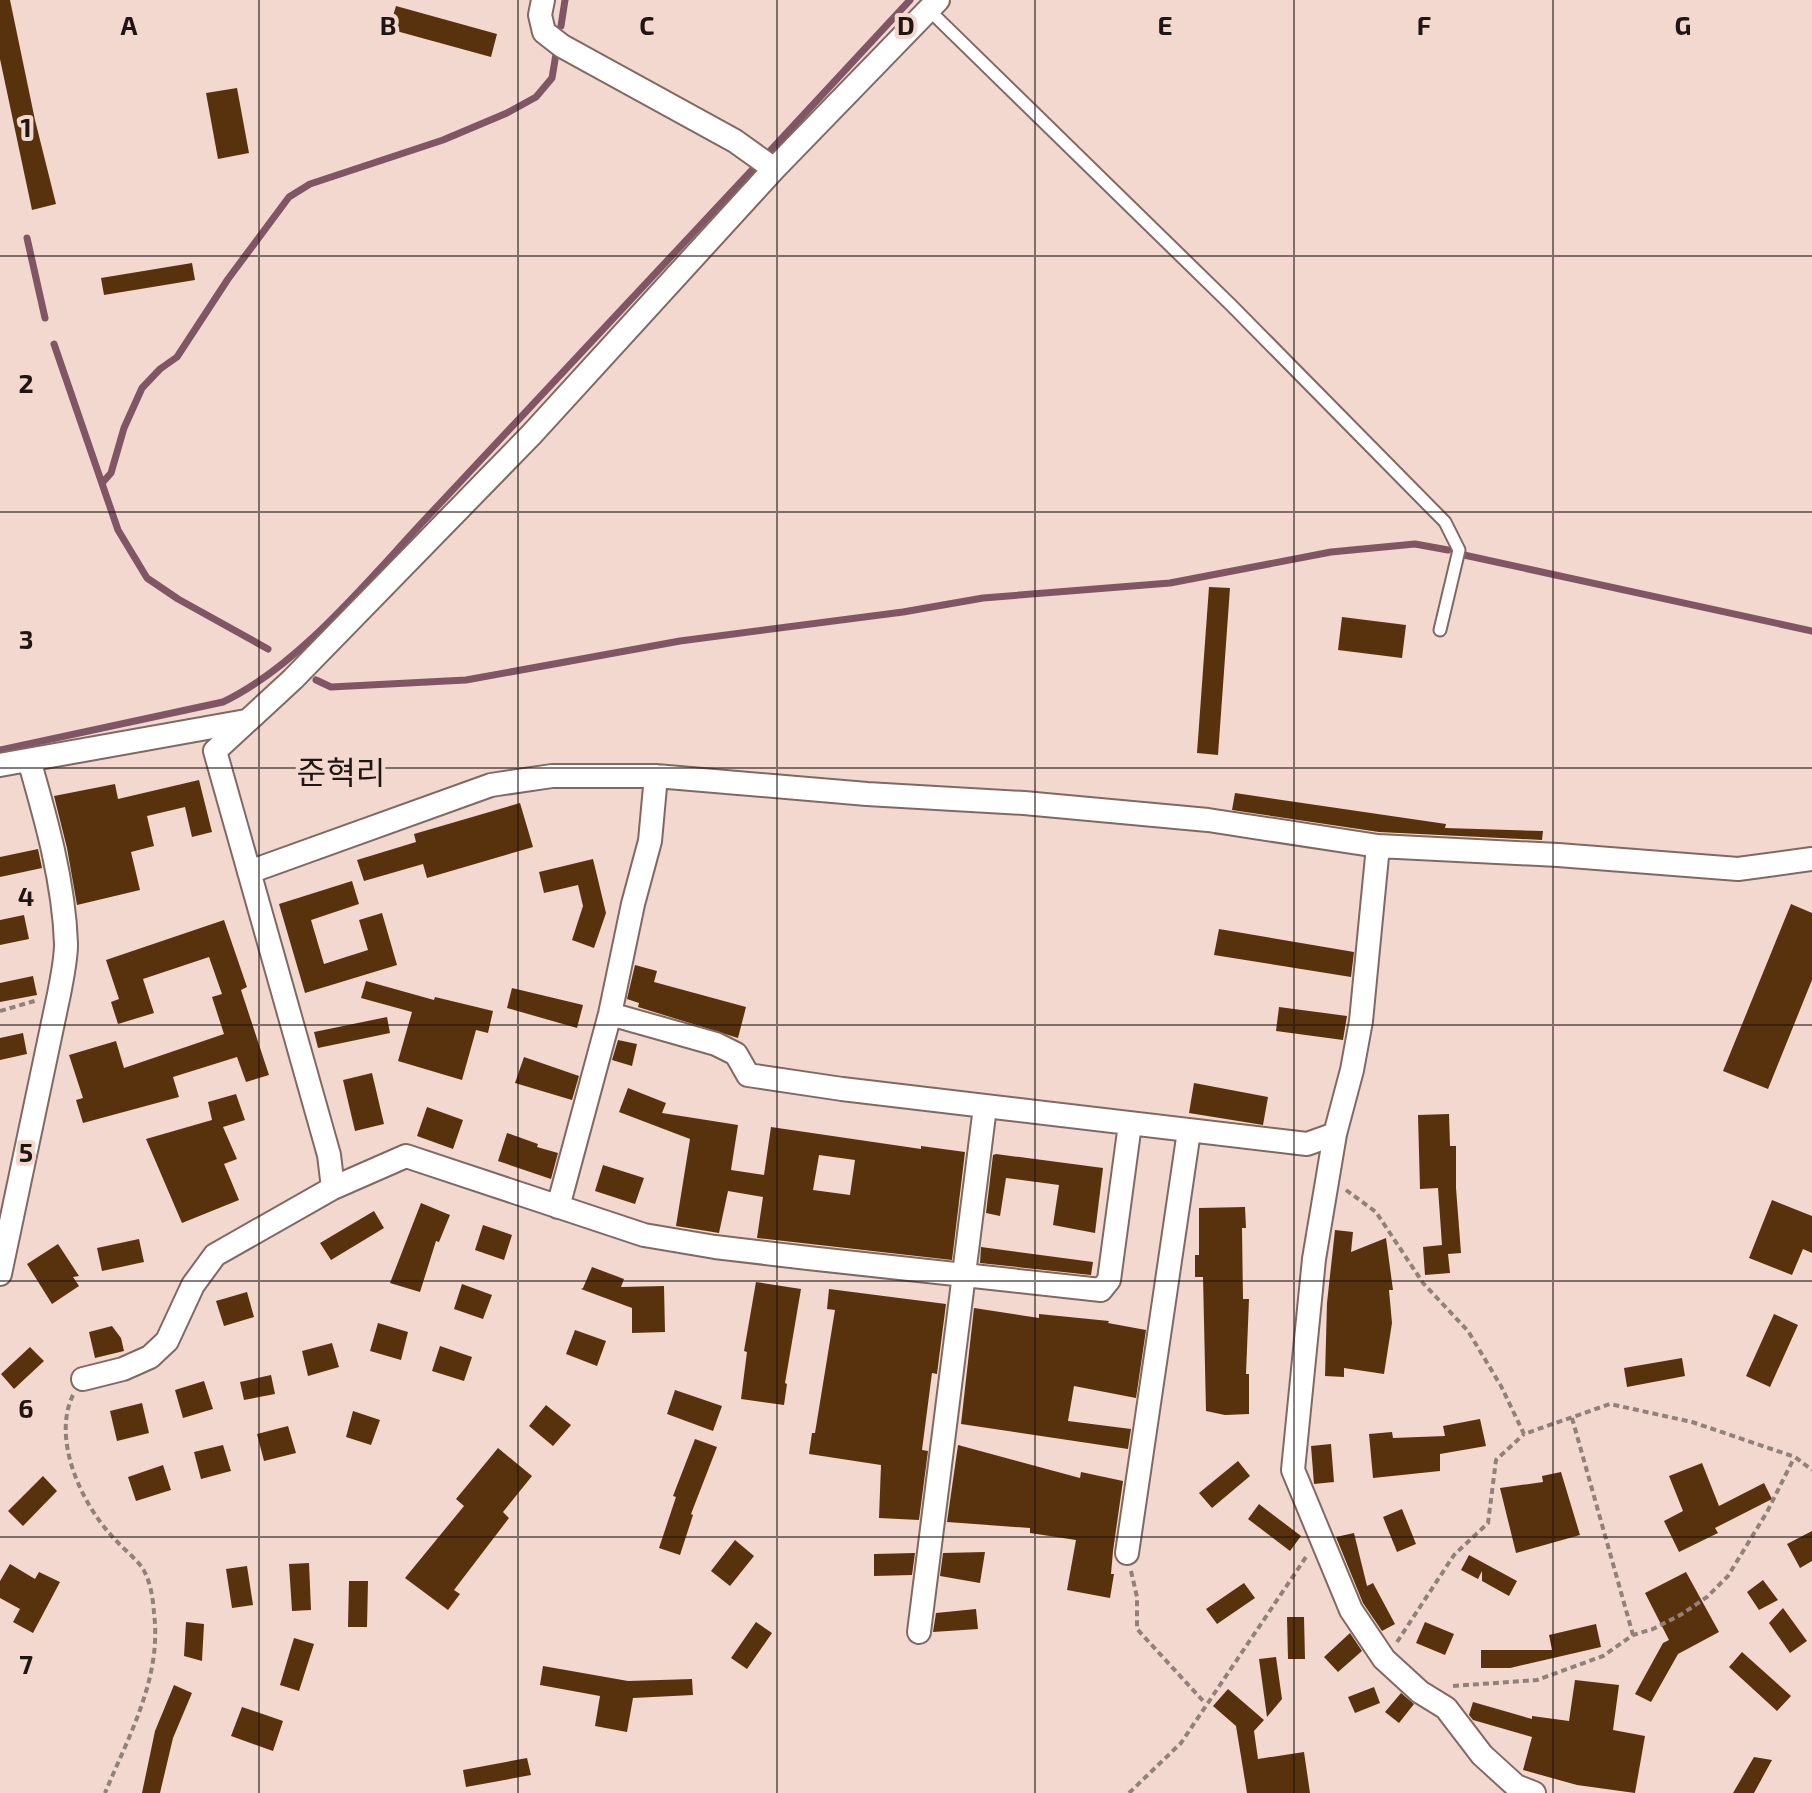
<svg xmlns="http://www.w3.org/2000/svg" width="1812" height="1793" font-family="'Exo 2','Noto Sans KR',sans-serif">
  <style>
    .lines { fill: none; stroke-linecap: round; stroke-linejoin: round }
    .stream { stroke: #805665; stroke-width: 7 }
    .building { fill: #58320c; fill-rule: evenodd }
    .service-casing { stroke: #816962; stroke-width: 15 }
    .minor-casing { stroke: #816962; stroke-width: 26 }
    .path { stroke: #92807a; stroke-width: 4; stroke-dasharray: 6 4; stroke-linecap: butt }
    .service { stroke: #fff; stroke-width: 11 }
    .minor { stroke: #fff; stroke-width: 22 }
    .grid { fill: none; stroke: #1f1613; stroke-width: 2; stroke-opacity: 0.55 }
    .labels { text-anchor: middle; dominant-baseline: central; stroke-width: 8; stroke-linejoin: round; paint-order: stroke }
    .quarter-label { font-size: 32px; fill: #1f1613; stroke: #f3d8d0 }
    .grid-label { font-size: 26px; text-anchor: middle; font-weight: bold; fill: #1f1613; stroke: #f3d8d0; stroke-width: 8; stroke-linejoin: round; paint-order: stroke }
  </style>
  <rect width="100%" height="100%" fill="#f3d8d0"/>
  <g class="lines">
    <path class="stream" d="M561,26l4,-26
      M770,151l140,-151
      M27,238l18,80
      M54,344l64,186 29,48 31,21 90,50
      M103,482l8,-9 13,-45 18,-40 18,-19 17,-12 51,-78 61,-82 21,-13 133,-44 64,-27 29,-16 16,-19 4,-24
      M1464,555l348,76
      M316,680l15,7 135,-7 214,-39 223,-29 80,-14 187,-15 161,-31 84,-8 33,6
      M0,750l223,-48c78,-37 150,-128 210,-191 107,-114 213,-228 320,-342"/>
  </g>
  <path class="building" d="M0,0h10l25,120 21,84 -24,6 -32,-151z
    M396,6l101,28 -6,23 -102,-28z
    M237,88l12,65 -31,6 -12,-66z
    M192,263l3,17 -91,15 -3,-17z
    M1209,587l21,1 -12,167 -21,-2z
    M1342,617l64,8 -4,33 -64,-8z
    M199,780l13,52 -20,5 -7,-30 -38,9 7,30 -23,6 9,38 -63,15 -10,-57 -13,-52 61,-12 3,15z
    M1235,793l211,31 -1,4 98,3 -1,9 -163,-8 -147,-22z
    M520,803l13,44 -106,31 -4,-14 -59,17 -7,-21 59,-18 -2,-8z
    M38,849l4,19 -42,9v-20z
    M593,859l13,54 -12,35 -22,-8 11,-34 -5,-21 -34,8 -5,-21z
    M352,881l7,23 -48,16 13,44 44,-14 -9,-30 23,-7 15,52 -92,28 -26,-89z
    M1791,904l21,9v67l-44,109 -45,-18z
    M24,915l5,24 -29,6v-25z
    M224,920l23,67 -6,3 28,85 -23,7 -9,-25 -64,20 6,20 -96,26 -7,-23 7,-2 -14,-43 47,-14 8,27 100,-34 -12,-37 10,-3 -13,-37 -66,22 11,34 -36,11 -7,-22 8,-3 -13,-39z
    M1219,929l135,23 -3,25 -137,-22z
    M635,965l22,6 -3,11 92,25 -8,31 -100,-31 1,-4 -12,-4z
    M33,976l4,19 -37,7v-19z
    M366,981l68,19 1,-3 58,14 -5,22 -12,-3 -14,50 -64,-19 14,-49 -51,-14z
    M512,988l71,17 -6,23 -70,-20z
    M1279,1007l68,9 -4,24 -67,-9z
    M387,1017l3,16 -72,15 -4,-16z
    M23,1033l4,21 -27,6v-22z
    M618,1040l19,4 -5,22 -20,-6z
    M524,1057l55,19 -7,24 -57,-17z
    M372,1073l12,51 -29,7 -12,-51z
    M1194,1083l74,14 -5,28 -74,-12z
    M628,1088l38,15 -4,10 76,12 -7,45 33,5 7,-48 150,22v-3l44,6 -13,108 -195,-22 6,-41 -35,-6 -9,42 -43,-7 14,-87 -71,-27zM819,1155l36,5 -5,35 -37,-5z
    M236,1094l9,26 -22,7 14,32 -13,5 15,36 -57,23 -36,-84 66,-19 -4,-18z
    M427,1107l36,13 -10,29 -36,-13z
    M1449,1114l1,32h6v42l5,65 -13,1 2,19 -25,2 -2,-28 19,-2 -4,-57 -18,1 -2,-74z
    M507,1133l31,11 -1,3 21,6 -7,26 -53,-18z
    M996,1154l107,14 -8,65 -42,-8 6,-40 -53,-7 -6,38 -14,-3 7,-58z
    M603,1165l41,13 -9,26 -40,-13z
    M1772,1200l40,16v37l-9,-4 -11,26 -43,-17z
    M421,1203l29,12 -11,27 -3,-1 -16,51 -30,-9z
    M1245,1207l1,21h-4l1,71h6l-3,75h3v40l-24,1 -19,-4 -3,-134h-8v-22h4v-47z
    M374,1211l10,17 -53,32 -11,-17z
    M483,1225l29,10 -8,25 -29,-10z
    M1335,1230l18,2 -2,20 35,-14 7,52h-4l3,33 -8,51 -40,-6v9l-19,-1 2,-73z
    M139,1239l5,23 -42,9 -5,-23z
    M58,1244l21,32 -6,1 6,9 -27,18 -25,-40z
    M981,1247l112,15 -2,13 -111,-12z
    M592,1267l32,12 -3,8 43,-1 1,46 -33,1v-25l-51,-19 2,-1z
    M756,1282l45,7 -16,94 2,1 -3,21 -43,-6 6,-47 -3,-1z
    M462,1284l30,11 -9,24 -29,-10z
    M829,1289l117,15 -9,70 -5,-1 -10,77 6,1 -9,69 -40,-2 2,-53 -72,-11 3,-21h3l20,-123 -8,-1z
    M247,1292l7,25 -30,9 -8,-25z
    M974,1308l65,10v-4l70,7 -1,2 38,7 -10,68 -62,-12 -6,35 63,8 -3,20 -167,-25z
    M1774,1314l24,11 -28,62 -24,-11z
    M378,1323l30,9 -7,28 -31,-9z
    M112,1326l9,12 3,13 -29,7 -6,-26z
    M575,1330l31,11 -9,25 -31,-12z
    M332,1343l7,24 -31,9 -6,-25z
    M440,1346l32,11 -8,24 -32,-10z
    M30,1347l14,14 -30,28 -13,-15z
    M1682,1358l3,18 -58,11 -3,-19z
    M271,1375l4,19 -31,6 -4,-18z
    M204,1381l9,28 -30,9 -8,-28z
    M675,1390l47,16 -9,25 -46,-17z
    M142,1403l7,30 -32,8 -7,-30z
    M546,1405l25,20 -18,21 -24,-20z
    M353,1411l27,9 -9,25 -25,-8z
    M1480,1419l6,27 -46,8v17l-67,7 -4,-44 23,-2 1,6 52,-2 -2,-10z
    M288,1426l8,27 -32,8 -7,-27z
    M695,1439l22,8 -26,67 2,1 -13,40 -21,-7 17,-51 -3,-1z
    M1331,1444l3,38 -20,2 -3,-38z
    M223,1445l8,26 -30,8 -7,-27z
    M958,1445l122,33 1,-6 42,9 -10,70 -2,23h3l-4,24 -43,-8 9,-50 -46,-7v-5l-83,-6z
    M498,1448l34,28 -29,36 6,6 -55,72 6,4 -12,16 -43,-32 59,-72 -8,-7z
    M1238,1461l12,15 -38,32 -13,-15z
    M1702,1463l17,43 45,-23 8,16 -57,29 3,5 -39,19 -15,-31 19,-10 -14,-35z
    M163,1465l8,25 -35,11 -8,-24z
    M1561,1472l19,63 -64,18 -16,-65 43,-6 -1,-6z
    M43,1476l14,15 -34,35 -15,-15z
    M1259,1504l42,32 -11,15 -42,-32z
    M1402,1509l14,35 -19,8 -14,-35z
    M1812,1531v30l-12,7 -13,-24z
    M1354,1533l13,53 6,-3 22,41 -13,7 -19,-28 -27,-66z
    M735,1540l19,16 -24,30 -19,-15z
    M985,1552l-5,31 -40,-7 3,-23z
    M915,1553l-3,22 -38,1v-22z
    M1469,1555l48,26 -8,15 -27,-15v-10l-4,8 -17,-9z
    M309,1563l2,47 -19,1 -3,-47z
    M10,1564l25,15 4,-7 21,10 -27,51 -20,-11 7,-13 -20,-11v-17z
    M247,1566l6,39 -21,3 -6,-39z
    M1686,1572l33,60 -41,22 -27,48 -16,-8 28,-51 6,-3 -24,-47z
    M1763,1580l15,20 -19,10 -12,-18z
    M349,1581h19l-1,46h-19z
    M1244,1583l11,15 -38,26 -11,-15z
    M1783,1608l24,33 -17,12 -21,-30z
    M976,1609l2,20 -45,3 3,-19z
    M1287,1617h17l1,42h-17z
    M186,1622l18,2 -2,37 -18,-5z
    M756,1622l16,11 -25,36 -16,-11z
    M1425,1622l29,12 -9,21 -29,-12z
    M1596,1624l5,23 -91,21h-29v-18h71l-3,-15z
    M1350,1633l12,18 -24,21 -14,-15z
    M294,1638l20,6 -15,47 -19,-6z
    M1742,1652l49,44 -14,15 -48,-44z
    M1276,1657l6,42 -15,18 -8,-58z
    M543,1666l85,15 64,-2 1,16 -60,3 -6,34 -32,-6 5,-30 -60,-11z
    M1575,1680l44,5 -6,45 32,6 -10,57 -58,-8 -54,-15 9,-33 -59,-17 -4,-5 4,-13 59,17v-3l37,5z
    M174,1685l18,8 -19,45 -13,55h-18l13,-62z
    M1374,1687l6,16 -25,10 -7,-16z
    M1228,1689l36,31 -10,11 4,28 46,-7 6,41h-63l-11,-67 -23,-20z
    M1401,1693l13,11 -15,19 -14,-11z
    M242,1707l41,14 -10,30 -42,-15z
    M1754,1757l18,3 -18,33h-21z
    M527,1758l4,17 -65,12 -3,-17z"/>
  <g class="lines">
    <g class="service-casing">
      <path id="service" d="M929,10l303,296 213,216 14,28 -19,80"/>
    </g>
    <g class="minor-casing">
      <path id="minor" d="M543,0l-3,15 4,17 18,14 173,95 39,28
        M0,765l246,-44
        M1378,846l-17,175 -9,49 -17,64 -21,125 -21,211 58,140 33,49 36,33 26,16 36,47 34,31 18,7
        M249,872l242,-87 61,-9h104l211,18 157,9 184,17 170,26 180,9 180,14 74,-10
        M610,1014l106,30 20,10 12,21 94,14 465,55 28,-10
        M333,1188l-4,-33 -114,-404 78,-72 238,-244 243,-266 164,-169
        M558,1207l52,-193 23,-110 17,-63 6,-65
        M0,1274l59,-280c3,-16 7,-34 7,-50 -2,-62 -20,-125 -37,-184
        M83,1379l40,-10 27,-12 17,-16 26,-56 22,-30 118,-67 73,-32 238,79 71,12 93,11 293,32 8,-10 21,-156
        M1127,1553l62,-422
        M919,1632l66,-525"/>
    </g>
    <path class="path" d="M0,1011l38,-11
      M1346,1190l30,22 47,71 45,48 33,55 23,48 86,-30 82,18 103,35 17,13
      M73,1395c-21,43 7,106 38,140 9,11 21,20 30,31 9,12 12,32 13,47 8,65 -25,122 -49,180
      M1572,1418l61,217
      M1131,1571l6,26v32l68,74
      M1397,1642l57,-87 34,-32 8,-63 28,-26
      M1453,1686l84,-6 66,-24 30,-21 20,-6 29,-15 25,-17 21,-21 39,-64 27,-54
      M1129,1793l52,-50 125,-186"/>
    <use href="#service" class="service"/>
    <use href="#minor" class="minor"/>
  </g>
  <path class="grid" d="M259,0v1793M518,0v1793M777,0v1793M1035,0v1793M1294,0v1793M1553,0v1793M0,256h1812M0,512h1812M0,768h1812M0,1025h1812M0,1281h1812M0,1537h1812"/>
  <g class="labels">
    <g class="quarter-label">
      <text x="341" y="771">준혁리</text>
    </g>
  </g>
  <g class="grid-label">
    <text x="129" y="35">A</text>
    <text x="388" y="35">B</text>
    <text x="647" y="35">C</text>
    <text x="906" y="35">D</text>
    <text x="1165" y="35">E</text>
    <text x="1424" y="35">F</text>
    <text x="1683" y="35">G</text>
    <text x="26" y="137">1</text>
    <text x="26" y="393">2</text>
    <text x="26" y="649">3</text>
    <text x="26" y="906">4</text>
    <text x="26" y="1162">5</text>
    <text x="26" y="1418">6</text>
    <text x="26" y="1674">7</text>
  </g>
</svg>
